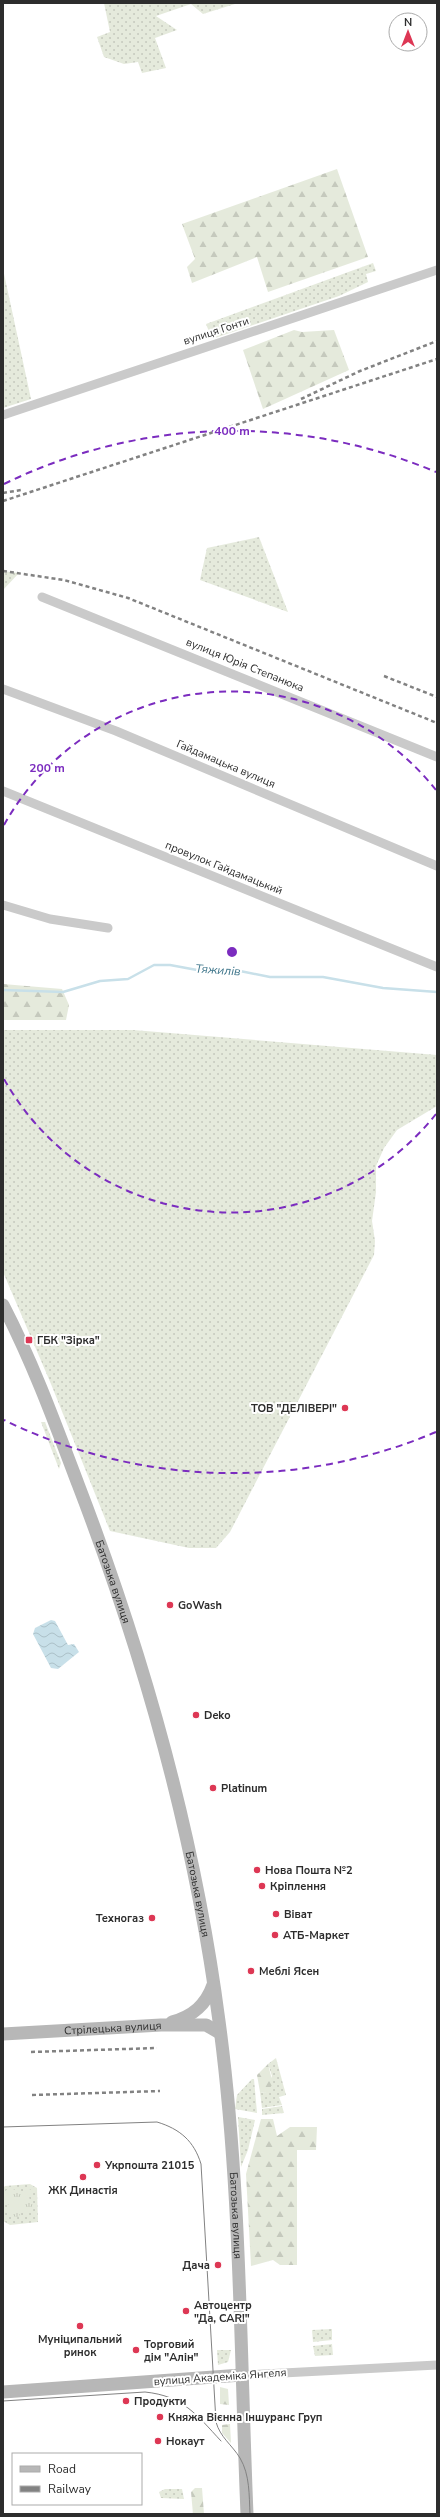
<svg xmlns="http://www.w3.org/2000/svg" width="440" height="2517" font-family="'Nunito Sans',sans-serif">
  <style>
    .grass { fill: url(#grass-dots) }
    .forest { fill: url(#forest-firs) }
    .park { fill: url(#park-tufts) }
    .water { fill: url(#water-waves) }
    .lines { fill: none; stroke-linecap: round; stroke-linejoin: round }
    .stream { stroke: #c8e0e9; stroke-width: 2.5 }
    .street { stroke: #cacaca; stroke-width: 9 }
    .secondary { stroke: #b7b7b7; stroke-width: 13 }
    .tram { stroke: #828282; stroke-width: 1 }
    .rail { stroke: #828282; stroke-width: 2.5; stroke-dasharray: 4 3; stroke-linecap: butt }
    .ring { fill: none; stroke: #7b2cbf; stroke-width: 2; stroke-dasharray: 7 5 }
    .poi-dot { fill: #dd3754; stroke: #fff; stroke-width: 1.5 }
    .labels { text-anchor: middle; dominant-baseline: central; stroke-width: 4; stroke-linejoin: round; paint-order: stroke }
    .street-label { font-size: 11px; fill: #2d2d2d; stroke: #fff }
    .poi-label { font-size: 11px; font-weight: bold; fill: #2d2d2d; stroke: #fff; text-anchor: start }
    .water-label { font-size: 12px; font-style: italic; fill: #3f768b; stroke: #fff }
    .centre { fill: #7b2cbf; stroke: #fff; stroke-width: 2 }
    .ring-label { font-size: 12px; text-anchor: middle; font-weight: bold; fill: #7b2cbf; stroke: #fff; stroke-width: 4; stroke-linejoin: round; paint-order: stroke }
  </style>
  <defs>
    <pattern id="grass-dots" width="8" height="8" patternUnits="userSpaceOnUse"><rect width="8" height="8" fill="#e5eadc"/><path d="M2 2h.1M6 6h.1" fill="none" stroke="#c5c9bd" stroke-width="1.8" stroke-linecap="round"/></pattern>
    <pattern id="forest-firs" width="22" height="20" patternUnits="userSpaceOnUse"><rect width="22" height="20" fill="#e5eadc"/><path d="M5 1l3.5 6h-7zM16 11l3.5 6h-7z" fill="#c5c9bd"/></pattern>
    <pattern id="park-tufts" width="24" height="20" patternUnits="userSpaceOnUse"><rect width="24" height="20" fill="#e5eadc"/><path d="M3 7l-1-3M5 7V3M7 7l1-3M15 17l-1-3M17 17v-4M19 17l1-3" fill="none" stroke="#c5c9bd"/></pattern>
    <pattern id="water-waves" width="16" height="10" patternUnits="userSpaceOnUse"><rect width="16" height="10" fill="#c8e0e9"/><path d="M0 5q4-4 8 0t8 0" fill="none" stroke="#acc0c8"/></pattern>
  </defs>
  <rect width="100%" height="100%" fill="#fff"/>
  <path class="grass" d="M104,3h134l-35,11 -12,-10 -35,12 21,14 -22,8 11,30 -24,5 -4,-11 -14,2 -20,-7 -7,-20 13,-5z
    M373,263l3,8 -10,3 2,8 -29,14 -127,43 -6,-15z
    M3,269l28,130 -28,9z
    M259,537l29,75 -88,-32 7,-32z
    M3,571l16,2 -16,17z
    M3,1030h130l304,25v51l-40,24 -13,18 -8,18v26l-4,29 3,20 -1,14 -144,277 -14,16h-27l-79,-17 -59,-147 -48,-112z
    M41,1422h4l16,41 -2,6z
    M276,2058l10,37 -7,2 3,8 -20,3 -2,-16 5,1 7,-17 -4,-12z
    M252,2079h2l3,34 -22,-4 2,-14z
    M282,2106l2,7 -22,2v-6z
    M238,2117l17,3 -7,30 -7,17z
    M30,2184l7,4 1,34 -28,3 -7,-4v-33l2,-2z
    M332,2329v11l-19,2 -1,-12z
    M332,2344l1,11 -18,1 -2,-10z
    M217,2350h14l-3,12 -10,3z
    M165,2489h17l2,10 -23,-1 -2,-6z"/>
  <path class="forest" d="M337,169l31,88 -100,35 -11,-35 -65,26 -5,-16 8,-8 -13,-35z
    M294,330l8,2 32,-2 15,40 -86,39 -20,-59z
    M3,984l59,5 7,16 -3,15h-63z
    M268,2064l5,20 -8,9 -5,-1 -3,-17z
    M261,2119h12l4,17 13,-9h27l-1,23h-19v115h-17l-7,-5 -22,6 -5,-92z
    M220,2387l8,2 1,16 -9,-1z
    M230,2424l1,19 -9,-10v-8z
    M195,2488h7l2,26h-11l-2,-22z"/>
  <path class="park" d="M9,2188l14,4 6,-3 3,1 -3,8 4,5 -2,9h-9l-4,5 -10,-1 1,-11 -5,-3 -1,-9z"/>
  <path class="water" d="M51,1620l4,1 13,24 6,-1 5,8 -21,17 -7,-1 -18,-34 2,-6z"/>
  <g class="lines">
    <path class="stream" d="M3,990l60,2 37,-11 28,-2 26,-14h16l27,5 43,1 30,6h53l60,11 54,4"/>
    <path class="street" d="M3,415l434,-145
      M42,597l395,160
      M3,689l113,42 321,135
      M3,791l434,176
      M3,905l47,14 58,9
      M242,2375l195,-10"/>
    <g class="secondary">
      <path id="s1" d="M3,1305c30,58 52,118 75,179 66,172 117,353 141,537 22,163 21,329 28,493"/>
      <path d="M172,2022c21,-6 34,-17 41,-37"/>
      <path id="s2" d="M3,2034l158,-9h45l14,8"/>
      <path d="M3,2392l239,-17"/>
    </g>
    <path class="tram" d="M3,2127l154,-5c23,7 37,19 44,42l15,258c4,15 16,23 24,36 10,17 9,37 10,56
      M3,2401l142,-9c38,4 51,22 76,49"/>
    <path class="rail" d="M301,399l59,-28 77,-30
      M3,493l18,-3
      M3,501l434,-142
      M3,571l61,9 64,18 309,125
      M384,676l53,21
      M31,2052l126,-4
      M32,2095l128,-4"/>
  </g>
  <g class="ring">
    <path d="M436 1114A261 261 0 0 1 4 1079M4 825A261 261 0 0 1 436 790"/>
    <path d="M436 1432A521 521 0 0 1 4 1420M4 484A521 521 0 0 1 436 472"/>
  </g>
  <g class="poi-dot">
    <rect x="25" y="1336" width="8" height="8" rx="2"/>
    <circle cx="345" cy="1408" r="4"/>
    <circle cx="170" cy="1605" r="4"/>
    <circle cx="196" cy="1715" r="4"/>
    <circle cx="213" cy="1788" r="4"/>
    <circle cx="257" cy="1870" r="4"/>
    <circle cx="262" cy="1886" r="4"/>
    <circle cx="276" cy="1914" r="4"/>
    <circle cx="152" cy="1918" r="4"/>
    <circle cx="275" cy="1935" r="4"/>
    <circle cx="251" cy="1971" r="4"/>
    <circle cx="97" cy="2165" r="4"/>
    <circle cx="83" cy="2177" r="4"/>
    <circle cx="218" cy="2265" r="4"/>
    <circle cx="186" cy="2311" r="4"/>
    <circle cx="80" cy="2326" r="4"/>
    <circle cx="136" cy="2350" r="4"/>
    <circle cx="126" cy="2401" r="4"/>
    <circle cx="160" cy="2417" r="4"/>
    <circle cx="158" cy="2441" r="4"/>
  </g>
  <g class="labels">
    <g class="street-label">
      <text transform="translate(216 331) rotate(-18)">вулиця Гонти</text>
      <text transform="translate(245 665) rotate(22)">вулиця Юрія Степанюка</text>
      <text transform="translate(226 764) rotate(23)">Гайдамацька вулиця</text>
      <text transform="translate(224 868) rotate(22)">провулок Гайдамацький</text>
      <text stroke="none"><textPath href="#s1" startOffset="298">Батозька вулиця</textPath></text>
      <text stroke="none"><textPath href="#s1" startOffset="622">Батозька вулиця</textPath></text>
      <text stroke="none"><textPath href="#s2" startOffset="110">Стрілецька вулиця</textPath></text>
      <text stroke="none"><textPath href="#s1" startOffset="946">Батозька вулиця</textPath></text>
      <text transform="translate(220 2377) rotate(-4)">вулиця Академіка Янгеля</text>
    </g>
    <g class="poi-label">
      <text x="37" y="1340">ГБК "Зірка"</text>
      <text x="337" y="1408" text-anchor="end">ТОВ "ДЕЛІВЕРІ"</text>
      <text x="178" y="1605">GoWash</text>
      <text x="204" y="1715">Deko</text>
      <text x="221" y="1788">Platinum</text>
      <text x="265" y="1870">Нова Пошта №2</text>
      <text x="270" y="1886">Кріплення</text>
      <text x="284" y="1914">Віват</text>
      <text x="144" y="1918" text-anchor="end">Техногаз</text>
      <text x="283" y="1935">АТБ-Маркет</text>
      <text x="259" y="1971">Меблі Ясен</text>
      <text x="105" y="2165">Укрпошта 21015</text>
      <text x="83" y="2190" text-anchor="middle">ЖК Династія</text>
      <text x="210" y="2265" text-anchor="end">Дача</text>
      <text x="194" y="2305">Автоцентр<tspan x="194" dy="13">"Да, CAR!"</tspan></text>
      <text x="80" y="2339" text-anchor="middle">Муніципальний<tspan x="80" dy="13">ринок</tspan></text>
      <text x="144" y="2344">Торговий<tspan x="144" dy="13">дім "Алін"</tspan></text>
      <text x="134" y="2401">Продукти</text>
      <text x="168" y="2417">Княжа Вієнна Іншуранс Груп</text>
      <text x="166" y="2441">Нокаут</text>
    </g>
    <g class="water-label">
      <text transform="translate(218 970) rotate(4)">Тяжилів</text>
    </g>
  </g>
  <circle cx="232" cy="952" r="6" class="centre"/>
  <g class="ring-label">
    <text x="232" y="435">400 m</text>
    <text x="47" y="772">200 m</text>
  </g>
  <rect width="440" height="2517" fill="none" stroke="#2d2d2d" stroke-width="8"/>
  <rect x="12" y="2453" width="130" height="52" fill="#ffffff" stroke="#ababab"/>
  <rect x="20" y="2466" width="20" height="6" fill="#b7b7b7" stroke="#ababab"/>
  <text x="48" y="2473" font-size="12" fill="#2d2d2d">Road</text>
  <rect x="20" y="2486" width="20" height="6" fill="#828282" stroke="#ababab"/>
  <text x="48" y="2493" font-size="12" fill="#2d2d2d">Railway</text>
  <g transform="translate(408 32)"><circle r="19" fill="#ffffff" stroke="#ababab"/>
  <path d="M0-3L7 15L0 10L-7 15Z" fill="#dd3754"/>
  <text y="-6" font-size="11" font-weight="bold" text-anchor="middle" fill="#2d2d2d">N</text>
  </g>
</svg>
